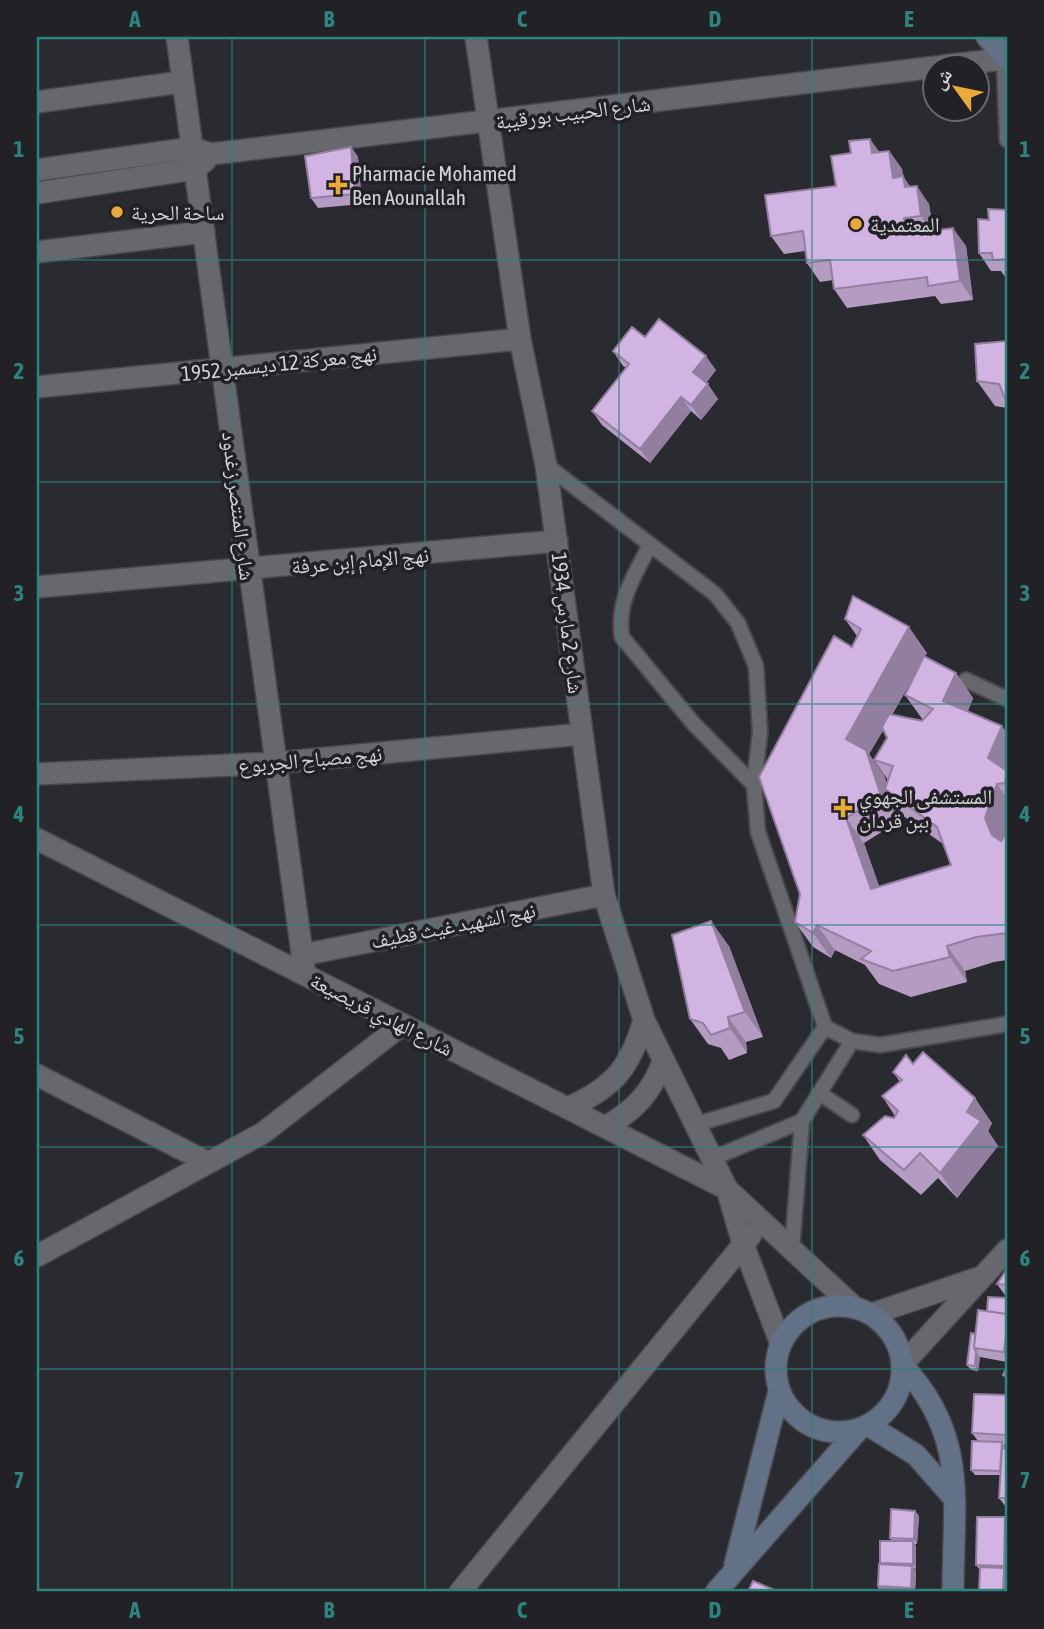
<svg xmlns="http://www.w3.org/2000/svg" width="1044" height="1629" font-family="'Asap Condensed','Noto Naskh Arabic',sans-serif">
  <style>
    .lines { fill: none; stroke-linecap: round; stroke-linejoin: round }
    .lane-casing { stroke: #49494d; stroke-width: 18 }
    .street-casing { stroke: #49494d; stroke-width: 24 }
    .secondary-casing { stroke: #49494d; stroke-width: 24 }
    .lane { stroke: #67676e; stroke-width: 14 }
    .street { stroke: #67676e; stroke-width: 21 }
    .secondary { stroke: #627186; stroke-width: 21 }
    .wall { fill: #b49bc2; fill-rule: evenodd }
    .shaded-wall { fill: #927e9e }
    .building { fill: #d1b4e1; stroke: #927e9e; stroke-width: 2 }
    .grid { fill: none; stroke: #2c847e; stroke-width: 2; stroke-opacity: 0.55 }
    .poi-dot { fill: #eaaa39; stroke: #212126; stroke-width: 2.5 }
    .labels { text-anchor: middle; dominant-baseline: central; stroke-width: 7; stroke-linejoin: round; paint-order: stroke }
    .street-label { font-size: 21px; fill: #d3d3d7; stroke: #212126 }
    .poi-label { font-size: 21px; fill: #d3d3d7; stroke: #212126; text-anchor: start }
    .neatline { fill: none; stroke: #2c847e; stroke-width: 2.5 }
    .grid-label { font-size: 23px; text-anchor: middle; font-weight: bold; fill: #2c847e }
  </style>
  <rect width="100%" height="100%" fill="#2a2b30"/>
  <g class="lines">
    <g class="lane-casing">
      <path id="lane" d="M1004,59l3,81
        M546,465l169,129 23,29 18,43 4,66 -6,53 4,47 67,195 27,14 28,4 127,-21
        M650,545c-15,30 -34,57 -28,92l71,86 61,62
        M966,680l41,19
        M819,1093l33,22
        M694,1125l80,-24 51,-74
        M711,1159l91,-38 50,-80
        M792,1250l10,-129"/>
    </g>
    <g class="street-casing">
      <path id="street" d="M177,37l128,938
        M476,37l44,302 26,126 58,430 40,125 83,169 16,55 38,100
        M942,66l62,-7
        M37,102l144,-20
        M37,170l155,-22 19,6 725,-87
        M37,193l158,-24 10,-8
        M37,252l167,-20
        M37,387l483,-48
        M37,587l520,-46
        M37,774l238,-11 307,-29
        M37,839l690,350 127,118
        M302,955l302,-60
        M37,1075l170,87
        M568,1108c46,-21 62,-40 76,-88
        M605,1127c29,-16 46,-34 58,-65
        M37,1256l226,-123 139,-108
        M872,1314l109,-37
        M902,1365l105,-115
        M460,1592l291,-357"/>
    </g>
    <g class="secondary-casing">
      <path id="secondary" d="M987,37l20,21
        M776 1369a63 63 0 1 1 126 0a63 63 0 1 1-126 0Z
        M902,1365c67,71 51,137 51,227
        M868,1425l48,30 37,42
        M735,1564l44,-173
        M716,1592l143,-163"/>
    </g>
    <use href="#lane" class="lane"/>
    <use href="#street" class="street"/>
    <use href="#secondary" class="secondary"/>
  </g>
  <path class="wall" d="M351,147l7,10 4,47 -44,4 -7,-10z
    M889,151l13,18 1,7 7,11 19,17 4,27 33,15 7,54 -32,4 -6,-8 -88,12 -13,-19 -1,-9 -13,2 -13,-19 -2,-12 -21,3 -13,-18 108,-84z
    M1007,210v68h-1l-5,-7h-10l-12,-18 10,-33z
    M645,337l71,33 -10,13 12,16 -17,21 -10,-9 -41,52 -48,-38 -10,-14 34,-43 -3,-2 -10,-15z
    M1007,341v67l-12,-2 -18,-25z
    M845,619l82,34 -3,3 32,17 17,25 -5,13 39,22v97l-1,4 1,-2v128l-13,2 -29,9 2,11 -56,15 -32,-13 -14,-19 -30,-15 -4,8 -18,-11 -18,-25 62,-286zM923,660l-18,35 18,25 -31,-5zM884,729l3,9 -13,22 14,20 -1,4 -3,-9 -15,-21zM892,800l10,15 41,29 8,21 -72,22 -15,-44 35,-22z
    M729,946l34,91 -17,5 1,11 -18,7 -8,-12 -13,-4 -18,-25z
    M913,1064l79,59 -4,8 10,15 -41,52 -19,-20 -17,17 -41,-35 -17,-25 31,-17 1,-2 -13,-20 18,-14 -7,-10z
    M1007,1269v93l-27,-5 -2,14 -7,-1 -4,-5 20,-54 20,-13 -10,-14z
    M1007,1395v50h-3l1,4h2v58h-1l-7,-9 1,-23h-25l-4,-5 7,-29 -6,-8z
    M915,1511l4,5 -2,28h-2l1,2v23l-2,-1 2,3 -1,21h-36v-4l-1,-2 2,-22v-1l12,-22 -2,-3z
    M1005,1517l2,3v72l-27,-22 -4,-5z"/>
  <path class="shaded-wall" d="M870,139l13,18 -11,-4z
    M351,147l7,10 4,47 -7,-10z
    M889,151l13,18 4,27 -13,-18z
    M903,176l13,19 -11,-8z
    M917,186l12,18 5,30 -13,-18z
    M904,218l13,19 -10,-3z
    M953,228l13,18 7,54 -13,-19z
    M706,356l10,14 -13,17 -10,-15z
    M708,384l10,15 -17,21 -10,-15z
    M681,397l10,14 -41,52 -10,-14z
    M909,627l18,26 -58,101 15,21 6,18 -5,-4 7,11 7,21 -18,-25 -35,-57z
    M956,673l17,25 -12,28 -18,-25z
    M1002,726l5,7v53l-19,-28z
    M997,784l10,14v32l-5,13 -10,-8 -7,-17z
    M846,818l18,25 25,71 -18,-25z
    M711,921l18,25 34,91 -18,-25z
    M817,925l18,25 -4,8 -18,-25z
    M947,946l18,25 2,11 -17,-25z
    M728,1017l18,25 1,11 -17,-25z
    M975,1098l17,25 -4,8 10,15 -41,52 -17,-25z
    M1007,1327v30l-3,-5z
    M976,1352l4,5 -2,14 -3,-5z
    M915,1511l4,5 -2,28 -3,-5z
    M1005,1517l2,3v45h-1l1,3v3l-3,-5z
    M913,1541l3,5v23l-3,-5z
    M912,1566l4,5 -1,21 -4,-4z
    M1004,1568l3,5v19h-4z"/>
  <path class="building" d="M870,139l2,14 17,-2 4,27 10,-2 2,11 12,-1 4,30 -17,2 3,16 46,-6 7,53 -32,5 -1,-9 -93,12 -4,-29 -23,3 -4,-32 -32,5 -6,-41 71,-9 -5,-30 20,-3 -2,-12z
    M351,147l4,47 -44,4 -6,-42z
    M988,209l19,1v49l-14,1 -1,-7h-13l-1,-34 11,1z
    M659,319l47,37 -13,16 15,12 -17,21 -10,-8 -41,52 -48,-38 37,-47 -16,-13 19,-24 13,10z
    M1007,341v62l-8,-19 -22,-3 -2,-37z
    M853,596l56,31 -63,112 20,11 15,46 -35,22 25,71 80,-24 -14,-38 -52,-38 8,-23 -19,-6 13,-22 -5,-11 7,-13 33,7 11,-12 -28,-14 19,-39 32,17 -13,28 59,25 -14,32 19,13 -2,12 -8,1 -12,34 7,17 9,6 6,-9v101l-31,4 -29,9 3,11 -57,14 -32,-12 10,-8 -54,-26 -4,8 -18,-11 5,-28 -41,-117 75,-141 18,11 9,-18 -16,-10z
    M711,921l34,91 -17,5 2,11 -19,7 -8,-12 -13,-4 -18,-84z
    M923,1052l52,46 -8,14 14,9 -41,52 -20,-20 -16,17 -41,-35 22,-19 9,2 4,-7 -16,-15 20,-16 -9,-8 13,-17 7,9z
    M1007,1269v16l-10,-1z
    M988,1297l19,1v16l-20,-3z
    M978,1310l29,4v13l-3,25 -30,-4z
    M971,1333l4,1 -1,14 2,4 -1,14 -8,-1z
    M1007,1367v10l-4,-2z
    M974,1394l33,1v40l-35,-2z
    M972,1441l30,1 -2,29 -29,-1z
    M1002,1448l5,1v49h-8z
    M891,1509l24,2 -1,28 -24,-1z
    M977,1517h28l-1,49 -28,-1z
    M1007,1538v27h-1z
    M880,1541h33v23l-33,-1z
    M879,1564l33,2 -1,22 -33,-2z
    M980,1567l24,1 -1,24h-24z
    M1006,1568h1v24h-2z
    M753,1581l26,11h-31z
    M879,1588l33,1v3h-33z"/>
  <path class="grid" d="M232,37v1555M425,37v1555M619,37v1555M812,37v1555M37,260h970M37,482h970M37,704h970M37,925h970M37,1147h970M37,1369h970"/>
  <g class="poi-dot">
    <path d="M334.5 174.5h7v7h7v7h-7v7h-7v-7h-7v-7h7z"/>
    <circle cx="117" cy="212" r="7"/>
    <circle cx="856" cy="224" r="7"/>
    <path d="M839.5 797.5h7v7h7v7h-7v7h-7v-7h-7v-7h7z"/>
  </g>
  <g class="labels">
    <g class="street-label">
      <text transform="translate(573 112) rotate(-7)">شارع الحبيب بورقيبة</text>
      <text transform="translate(279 363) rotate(-6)">نهج معركة 12 ديسمبر 1952</text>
      <text transform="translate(239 506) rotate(83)">شارع المنتصر زغدود</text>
      <text transform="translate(360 560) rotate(-5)">نهج الإمام إبن عرفة</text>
      <text transform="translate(568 623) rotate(83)">شارع 2 مارس 1934</text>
      <text transform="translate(310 759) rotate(-5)">نهج مصباح الجربوع</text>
      <text transform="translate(453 925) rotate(-11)">نهج الشهيد غيث قطيف</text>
      <text transform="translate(382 1014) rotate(27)">شارع الهادي قريصيعة</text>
    </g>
    <g class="poi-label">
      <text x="352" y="173">Pharmacie Mohamed<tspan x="352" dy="24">Ben Aounallah</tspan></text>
      <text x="131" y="212">ساحة الحرية</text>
      <text x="870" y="224">المعتمدية</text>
      <text x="859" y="796">المستشفى الجهوي<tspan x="859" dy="24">ببن قردان</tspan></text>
    </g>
  </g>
  <rect width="1044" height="1629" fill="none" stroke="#212126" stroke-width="77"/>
  <g transform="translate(956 88) rotate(303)"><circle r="33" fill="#212126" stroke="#68686d" stroke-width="2"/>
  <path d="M0-5L12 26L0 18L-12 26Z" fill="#eaaa39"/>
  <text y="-10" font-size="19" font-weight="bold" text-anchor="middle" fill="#d3d3d7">ش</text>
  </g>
  <rect x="38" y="38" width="968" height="1552" class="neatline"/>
  <g class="grid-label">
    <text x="135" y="27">A</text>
    <text x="329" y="27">B</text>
    <text x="522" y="27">C</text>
    <text x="715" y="27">D</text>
    <text x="909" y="27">E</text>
    <text x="19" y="157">1</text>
    <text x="1025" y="157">1</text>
    <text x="19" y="379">2</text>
    <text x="1025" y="379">2</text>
    <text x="19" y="601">3</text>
    <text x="1025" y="601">3</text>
    <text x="19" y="822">4</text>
    <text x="1025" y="822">4</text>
    <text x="19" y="1044">5</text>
    <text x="1025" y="1044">5</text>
    <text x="19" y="1266">6</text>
    <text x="1025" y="1266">6</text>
    <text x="19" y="1488">7</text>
    <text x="1025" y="1488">7</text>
    <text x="135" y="1618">A</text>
    <text x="329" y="1618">B</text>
    <text x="522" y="1618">C</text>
    <text x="715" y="1618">D</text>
    <text x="909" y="1618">E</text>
  </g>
</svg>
